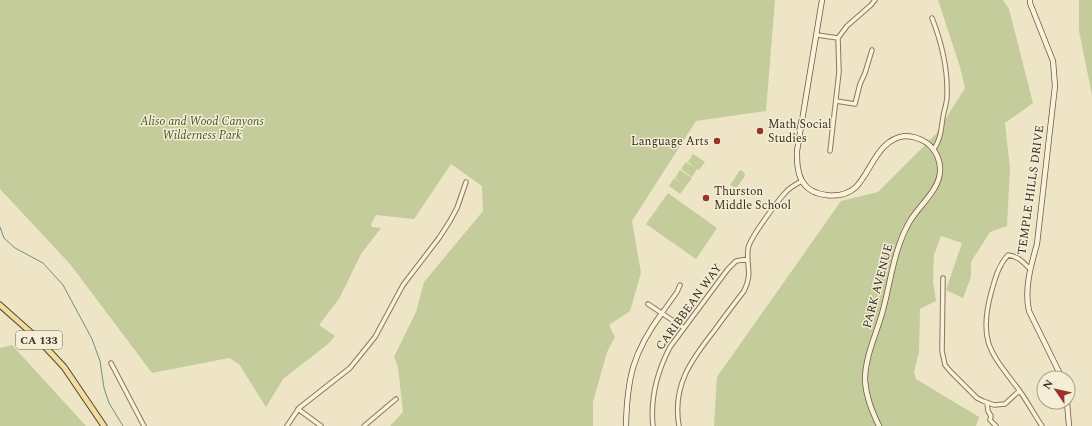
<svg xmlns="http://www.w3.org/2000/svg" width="1092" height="426" font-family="Spectral,serif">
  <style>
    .green { fill: #c3cc9a }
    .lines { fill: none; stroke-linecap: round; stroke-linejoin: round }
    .stream { stroke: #6e908a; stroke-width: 1 }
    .street-casing { stroke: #8a775c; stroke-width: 5.5 }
    .secondary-casing { stroke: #6b583f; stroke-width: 6 }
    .primary-casing { stroke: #584530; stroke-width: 7 }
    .street { stroke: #f9f1da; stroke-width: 3.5 }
    .secondary { stroke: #f9f1da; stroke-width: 4.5 }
    .primary { stroke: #f0dc9f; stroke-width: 5 }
    .poi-dot { fill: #98332c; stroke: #f5eed6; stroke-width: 1.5 }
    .labels { text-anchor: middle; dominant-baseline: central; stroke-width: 3; stroke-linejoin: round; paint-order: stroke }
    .shield { fill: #f5eed6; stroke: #726857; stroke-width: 1 }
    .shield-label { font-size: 11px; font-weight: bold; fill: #3a2e20 }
    .park-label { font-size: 12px; font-style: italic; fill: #475626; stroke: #f5eed6 }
    .poi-label { font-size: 12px; fill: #3a2e20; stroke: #f5eed6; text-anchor: start }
    .street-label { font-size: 12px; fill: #3a2e20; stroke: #f5eed6 }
  </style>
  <rect width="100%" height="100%" fill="#eee5c6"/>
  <path class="green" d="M0,0h775l-9,111 -70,10 -64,100 9,52 -11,38 -21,14 6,12 -8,15 -14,50v24h-203l13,-14 -5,-45 -4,-10 22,-45 8,-30 59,-71 -1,-25 -31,-22 -37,55 -38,-4 -5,9 1,3 9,1 -20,26 -22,45 -20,26 16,11 -7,8 -45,35 -17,28 -27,-43 -10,-6 -77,15 -82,-109 -70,-75z
    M938,0h65l6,9 24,94 -28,20 5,46 -3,57 -17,6 -19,30v15l-8,21 -17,-8 16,-47 -21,-7 -7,19 -1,26 3,20 -16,8 -1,43 -5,20 2,7 63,38 -3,9h-262l3,-49 124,-176 37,-9 58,-58 29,-46 -5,-21z
    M1079,0h13v95l-13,-64z
    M693,154l12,8 -6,8 -2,-1 -5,8 -11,-8 5,-7 11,7 -9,-7z
    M680,170l12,8 -6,8 -11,-8z
    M740,170l4,2 1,4 -8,11h-3l-4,-2z
    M674,178l12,8 -6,8 -11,-8z
    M668,193l49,35 -21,31 -50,-35z
    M12,345l74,81h-86v-78z"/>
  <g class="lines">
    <path class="stream" d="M0,227l4,11 11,10 28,15 20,22 29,54 8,22 4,27 5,15 14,23"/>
    <g class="street-casing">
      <path id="street" d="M932,18c9,23 16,52 15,78 0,7 -3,14 -4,21 -2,12 -2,22 -9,32
        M817,35l21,3
        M836,101l19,3 5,-20 5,-11 7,-23
        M830,151l9,-79 -1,-34 9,-12 24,-21 4,-5
        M1030,269c-7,-7 -12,-13 -22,-14 -10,11 -13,24 -17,38 -13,49 0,60 28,97 8,11 15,24 23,36
        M943,278l-1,73 3,14 5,6 27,27 6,3 11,4 11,-1 14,-13
        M648,304l36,24
        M662,313l15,-21 3,-7
        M111,363l33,63
        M987,403l1,8 3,5 -1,4 6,6
        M298,409l23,17
        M287,426l12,-18 51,-40 25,-31 28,-52 36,-47 11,-17 7,-13 9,-26
        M364,426l32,-27
        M653,426c-3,-28 4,-54 17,-79l58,-78 8,-8 12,-2
        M679,426c-7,-40 12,-66 35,-95 10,-14 20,-27 30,-40 9,-18 2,-24 4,-42 1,-10 29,-47 37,-56 4,-5 11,-9 17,-12"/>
    </g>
    <g class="secondary-casing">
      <path id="secondary" d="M822,0l-25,151c0,10 0,21 5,30 10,17 40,19 54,6 16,-17 22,-48 49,-51 8,0 16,3 22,7 9,7 14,18 13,29 -1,18 -21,34 -30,49 -16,27 -19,59 -27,89 -6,23 -18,46 -18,70 1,17 7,31 14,46
        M1030,0v3l23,58 2,25 -18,158c-6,21 -13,45 -8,67l33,67
        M1067,402l2,24
        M626,426c1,-48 7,-74 36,-113"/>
    </g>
    <g class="primary-casing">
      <path id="primary" d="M0,305l36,32 28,30 40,59"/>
    </g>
    <use href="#street" class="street"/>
    <use href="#secondary" class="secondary"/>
    <use href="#primary" class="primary"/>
  </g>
  <g class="poi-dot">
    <circle cx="760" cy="131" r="4"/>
    <circle cx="717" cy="141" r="4"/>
    <circle cx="706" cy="198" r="4"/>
  </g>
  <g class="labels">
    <rect class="shield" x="16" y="331" width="46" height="18" rx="3"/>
    <g class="shield-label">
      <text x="39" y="340">CA 133</text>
    </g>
    <g class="park-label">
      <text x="202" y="121">Aliso and Wood Canyons<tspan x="202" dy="14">Wilderness Park</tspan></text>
    </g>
    <g class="poi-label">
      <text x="768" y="124">Math/Social<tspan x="768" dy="14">Studies</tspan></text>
      <text x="709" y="141" text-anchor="end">Language Arts</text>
      <text x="714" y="191">Thurston<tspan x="714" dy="14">Middle School</tspan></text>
    </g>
    <g class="street-label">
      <text transform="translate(1031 190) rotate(-82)">TEMPLE HILLS DRIVE</text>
      <text transform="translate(878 286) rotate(-75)">PARK AVENUE</text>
      <text transform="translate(689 307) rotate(-54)">CARIBBEAN WAY</text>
    </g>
  </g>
  <g transform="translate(1056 390) rotate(304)"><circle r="19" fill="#f5eed6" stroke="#aaa18d"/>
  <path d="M0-3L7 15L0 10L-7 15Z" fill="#98332c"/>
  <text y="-6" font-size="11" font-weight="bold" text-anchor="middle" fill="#3a2e20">N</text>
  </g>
</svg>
